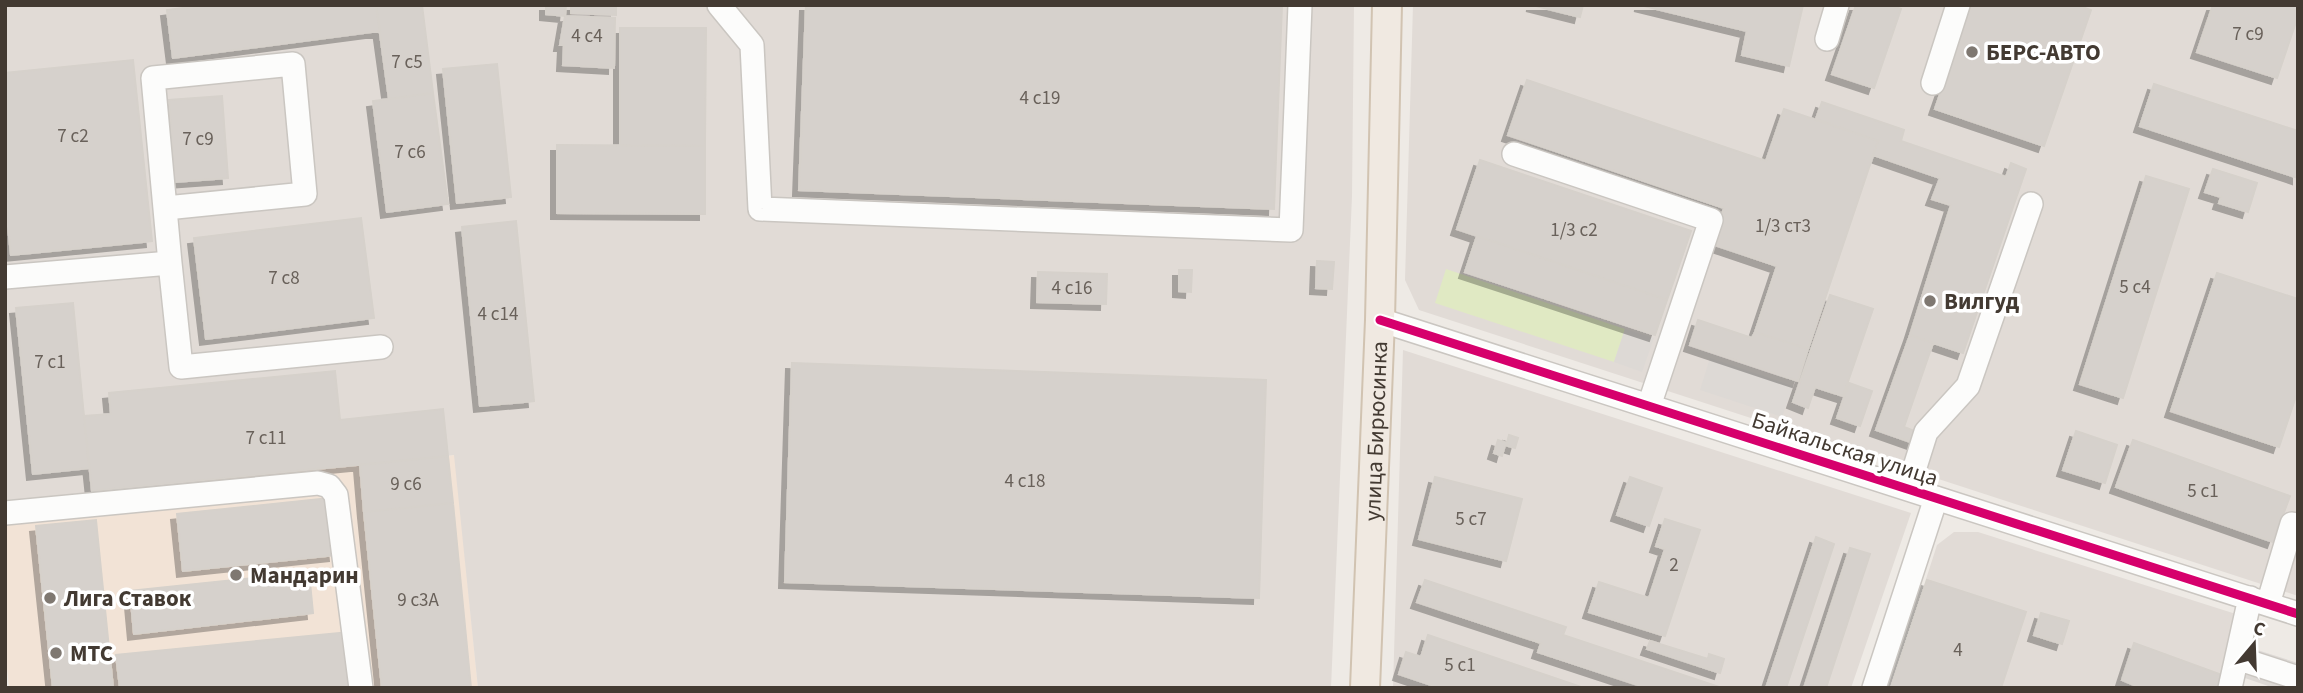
<svg xmlns="http://www.w3.org/2000/svg" width="2303" height="693" font-family="'Source Sans 3',sans-serif">
  <style>
    .commercial { fill: #f2e3d6 }
    .industrial { fill: #e1dbd6 }
    .green { fill: #e0e9c3 }
    .parking { fill: #ddd9d5 }
    .building { fill: #d6d1cc; stroke: #d6d1cb; stroke-width: 2; filter: url(#shadow) }
    .lines { fill: none; stroke-linecap: round; stroke-linejoin: round }
    .minor-casing { stroke: #cac6c1; stroke-width: 26 }
    .major-casing { stroke: #d1c3b1; stroke-width: 32 }
    .minor { stroke: #fcfcfb; stroke-width: 23 }
    .major { stroke: #f0e9e1; stroke-width: 28 }
    .cycleway-casing { stroke: #fff; stroke-width: 13 }
    .cycleway { stroke: #d6006c; stroke-width: 9 }
    .poi-dot { fill: #7f7871; stroke: #fff; stroke-width: 2.5 }
    .labels { text-anchor: middle; dominant-baseline: central; stroke-width: 7; stroke-linejoin: round; paint-order: stroke }
    .number-label { font-size: 19px; fill: #69615a }
    .poi-label { font-size: 23px; font-weight: bold; fill: #433a32; stroke: #fff; text-anchor: start }
    .street-label { font-size: 23px; fill: #433a32; stroke: #fff }
  </style>
  <defs>
    <filter id="shadow"><feDropShadow dx="-6" dy="6" stdDeviation="0" flood-color="#0004"/></filter>
  </defs>
  <rect width="100%" height="100%" fill="#eeeae5"/>
  <path class="commercial" d="M455,455l23,233h-469l-4,-39v-148z"/>
  <path class="industrial" d="M5,5h1349l-2,191 -21,492h-853l-24,-233 -449,46z
    M1413,5h885v591l-879,-286 -14,-30z
    M1403,350l508,163 -60,175h-458z
    M1954,532h24l261,83 -18,73h-330l46,-143z"/>
  <path class="green" d="M1446,269l179,60 -11,33 -179,-59z"/>
  <path class="parking" d="M1625,329l29,9 -12,34 -28,-10z
    M1710,358l83,28 -11,31 -82,-27z
    M2251,648l47,15v25h-24l-32,-11z"/>
  <path class="building" d="M205,5h171l4,26 -207,27 -6,-48z
    M376,5h46l11,88 -44,6z
    M546,5h20l-1,11 -19,-2z
    M571,5h45v10l-45,-2z
    M806,5h476l-8,204 -475,-19z
    M1532,5h51l-3,12z
    M1640,5h163l-14,61 -47,-11 5,-24z
    M1856,5h33l12,4 -27,79 -42,-14z
    M1971,5h106l14,5 -47,136 -109,-37z
    M2213,5h85v11l-21,62 -80,-26z
    M565,16l50,2 -1,50 -51,-3 1,-20h-4z
    M620,28h86l-1,118 -85,-1z
    M133,60l19,181 -141,14 -6,-57v-125z
    M497,64l14,133 -54,6 -14,-134z
    M1527,80l239,81 18,-52 94,32 -70,208 -53,-17 22,-66 -65,-22 12,-36 -216,-73z
    M2154,84l144,47v47l-158,-52z
    M433,93l15,111 -61,8 -14,-111z
    M222,96l6,82 -53,4 -6,-82z
    M1822,102l82,28 -3,11 105,36 5,-14 15,6 -63,184 -53,-18 41,-130 -19,-6 8,-21 -67,-23 5,-14 -62,-22z
    M557,145l148,1v68l-148,-1z
    M1480,160l211,71 -24,69 -210,-71z
    M2213,169l44,14 -9,29 -29,-9 2,-6 -16,-5z
    M2146,176l43,13 -66,209 -43,-14z
    M361,218l13,100 -168,21 -12,-101z
    M516,221l18,180 -54,5 -18,-179z
    M1477,236l190,64 -12,35 -190,-63z
    M1317,261l17,1 -2,27 -16,-1z
    M1179,270h13l-1,22 -12,-1z
    M1038,272l69,2 -1,30 -69,-2z
    M2217,273l81,26v91l-19,57 -108,-36z
    M1830,295l43,14 -30,87 -28,-9 -7,21 -15,-6z
    M73,303l16,165 -56,6 -17,-166z
    M1698,320l54,18 3,-6 53,17 -10,32 -108,-36z
    M1910,335l23,8 -29,84 16,6 -4,11 -40,-14z
    M792,363l474,17 -7,218 -474,-16z
    M335,371l5,49 103,-11 5,47 -356,35 -8,-75 27,-2 -2,-21z
    M1849,383l23,8 -12,35 -23,-8z
    M2076,431l41,14 -12,38 -42,-13z
    M1509,435l9,3 -3,10 -10,-3 -3,11 -8,-3 4,-13 9,3z
    M2133,440l157,56 -17,46 -157,-55z
    M448,456l5,47 -89,9 -4,-47z
    M1435,477l87,22 -16,62 -87,-22z
    M1630,477l32,11 -13,38 -32,-11z
    M329,498l6,57 -152,16 -6,-57z
    M453,503l18,185h-89l-18,-176z
    M1665,519l35,11 -35,106 -76,-24 10,-30 50,16 16,-49 -9,-3z
    M96,520l17,168h-60l-17,-162z
    M1816,537l18,7 -48,144h-20z
    M1850,548l20,6 -44,134h-22z
    M309,572l4,41 -179,21 -4,-43z
    M1425,580l141,47 -3,8 159,53h-75l-109,-36 3,-9 -124,-41z
    M1927,580l99,32 -25,76h-110z
    M2041,613l28,8 -7,23 -28,-9z
    M349,632l6,56h-235l-4,-33z
    M1428,635l156,53h-144l-41,-14 7,-22 15,5z
    M1650,641l58,18 1,-5 15,5 -4,14 -73,-24z
    M2134,643l91,33 -4,12h-80l-19,-8z"/>
  <g class="lines">
    <g class="minor-casing">
      <path id="minor" d="M719,5l33,40 8,164 531,21 9,-225
        M1827,39l10,-34
        M1933,83l25,-78
        M1514,154l197,66 -62,186
        M166,208l139,-14 -12,-130 -140,14 17,185
        M5,277l165,-14 11,104 200,-20
        M1380,320l918,294
        M1908,489l18,-57 42,-46 63,-182
        M5,513l313,-30 11,3 7,9 25,193
        M2268,604l24,-80
        M2237,658l61,20
        M1874,688l62,-190
        M2230,688l20,-90"/>
    </g>
    <g class="major-casing">
      <g id="major">
        <path id="s1" d="M1365,688l15,-368 7,-315"/>
      </g>
    </g>
    <use href="#minor" class="minor"/>
    <use href="#major" class="major"/>
    <g class="cycleway-casing">
      <path id="cycleway" d="M1380,320l918,294"/>
    </g>
    <use href="#cycleway" class="cycleway"/>
  </g>
  <g class="poi-dot">
    <circle cx="1972" cy="52" r="7"/>
    <circle cx="1930" cy="301" r="7"/>
    <circle cx="236" cy="575" r="7"/>
    <circle cx="50" cy="598" r="7"/>
    <circle cx="56" cy="653" r="7"/>
  </g>
  <g class="labels">
    <g class="number-label">
      <text x="2248" y="34">7 с9</text>
      <text x="587" y="36">4 с4</text>
      <text x="407" y="62">7 с5</text>
      <text x="1040" y="98">4 с19</text>
      <text x="73" y="136">7 с2</text>
      <text x="198" y="139">7 с9</text>
      <text x="410" y="152">7 с6</text>
      <text x="1783" y="226">1/3 ст3</text>
      <text x="1574" y="230">1/3 с2</text>
      <text x="284" y="278">7 с8</text>
      <text x="2135" y="287">5 с4</text>
      <text x="1072" y="288">4 с16</text>
      <text x="498" y="314">4 c14</text>
      <text x="50" y="362">7 с1</text>
      <text x="266" y="438">7 с11</text>
      <text x="1025" y="481">4 с18</text>
      <text x="406" y="484">9 с6</text>
      <text x="2203" y="491">5 с1</text>
      <text x="1471" y="519">5 с7</text>
      <text x="1674" y="565">2</text>
      <text x="418" y="600">9 с3А</text>
      <text x="1958" y="650">4</text>
      <text x="1460" y="665">5 с1</text>
    </g>
    <g class="poi-label">
      <text x="1986" y="52">БЕРС-АВТО</text>
      <text x="1944" y="301">Вилгуд</text>
      <text x="250" y="575">Мандарин</text>
      <text x="64" y="598">Лига Ставок</text>
      <text x="70" y="653">МТС</text>
    </g>
    <g class="street-label">
      <text stroke="none"><textPath href="#s1" startOffset="257">улица Бирюсинка</textPath></text>
      <text transform="translate(1845 449) rotate(18)">Байкальская улица</text>
    </g>
  </g>
  <rect width="2303" height="693" fill="none" stroke="#433a32" stroke-width="14"/>
  <g transform="translate(2254 644) rotate(19)" stroke="#ffffff" stroke-width="5" paint-order="stroke">
  <path d="M0-5L12 26L0 18L-12 26Z" fill="#433a32"/>
  <text y="-10" font-size="19" font-weight="bold" text-anchor="middle" fill="#433a32">С</text>
  </g>
</svg>
